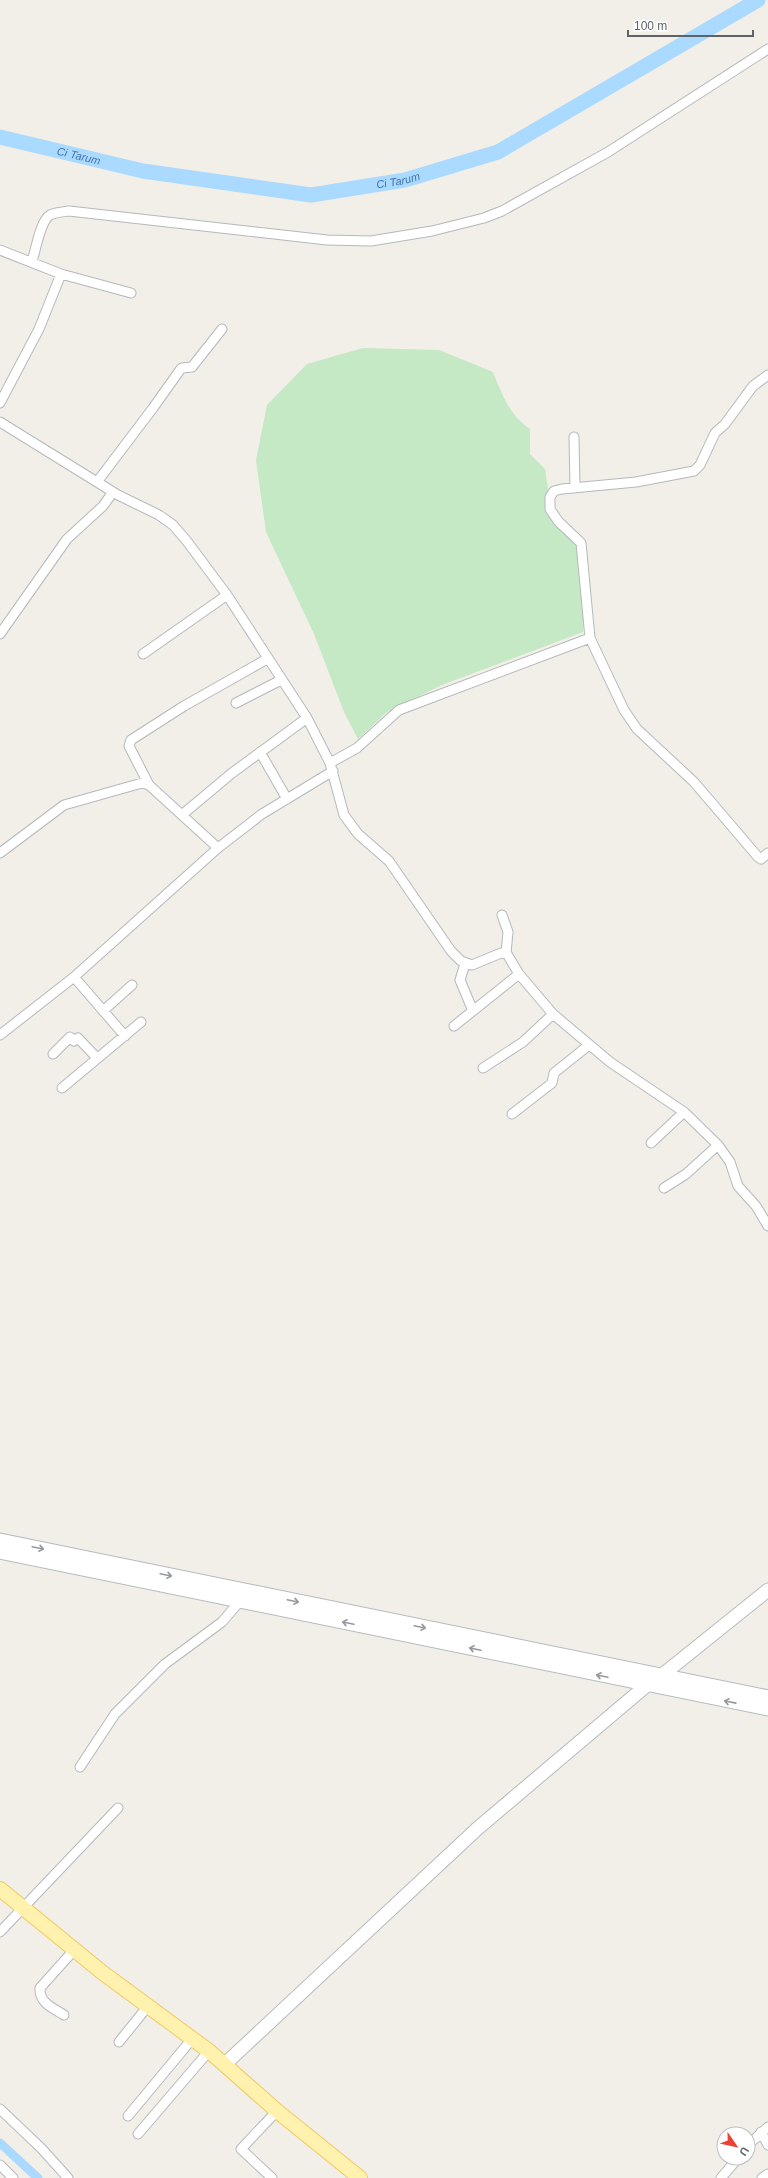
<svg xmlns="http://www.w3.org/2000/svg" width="768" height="2178" font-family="Helvetica,sans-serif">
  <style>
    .green { fill: #c5e8c5 }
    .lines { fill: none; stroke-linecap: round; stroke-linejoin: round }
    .canal { stroke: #aadaff; stroke-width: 9 }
    .river { stroke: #aadaff; stroke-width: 15 }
    .street-casing { stroke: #b5b8bc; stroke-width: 11 }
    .secondary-casing { stroke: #b6babf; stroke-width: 15 }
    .primary-casing { stroke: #f2c960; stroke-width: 16 }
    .street { stroke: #fff; stroke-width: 9 }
    .secondary { stroke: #fff; stroke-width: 13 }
    .primary { stroke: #fff2af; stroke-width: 14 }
    .oneway { stroke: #979a9d }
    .labels { text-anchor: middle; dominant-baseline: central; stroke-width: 3.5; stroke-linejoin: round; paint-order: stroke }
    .water-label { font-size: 11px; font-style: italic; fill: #4174aa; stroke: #fff }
  </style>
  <rect width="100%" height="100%" fill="#f1efe8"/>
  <path class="green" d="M363,348l76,2 54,22c10,24 15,41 37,57v25l15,15 5,34 31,40 4,43 -2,46 -141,53 -55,27 -29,27 -14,-27 -30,-78 -48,-102 -10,-72 11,-55 40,-41z"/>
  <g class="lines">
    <path class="canal" d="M0,2143l38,35"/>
    <path class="river" id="s1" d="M0,137l143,34 168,24 94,-15 93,-28 260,-152"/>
    <g class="street-casing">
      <path id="street" d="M0,250l61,24 70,19
        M32,261c4,-11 8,-40 18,-46 6,-3 13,-3 19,-4l258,29 44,1 61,-10 52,-13 18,-7 106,-59 160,-103
        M768,375l-15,11 -28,38 -10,9 -15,32 -6,6 -58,11 -74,7 -8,2 -4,6v12l8,12 23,22 9,95 34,72 13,19 57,53 64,75 3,2 7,-6
        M0,403l39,-74 22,-55
        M0,422l118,73 41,20 14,10 13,15 41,55 80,123 23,45 14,52 14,19 31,27 62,90 10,10 11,4 29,-12 6,1 12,20 34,40 57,48 74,50 34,33 12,17 8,24 18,20 12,20
        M574,437l1,51
        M97,482l56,-74 27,-38 2,-2 10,-1 30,-38
        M0,634l67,-95 36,-33 10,-14
        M143,654l84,-59
        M236,703l45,-23
        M260,752l27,47
        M330,763l27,-15 42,-38 191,-72
        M149,785l-20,-39 2,-6 53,-34 83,-47
        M183,814l49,-41 75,-55
        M0,853l64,-48 78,-22 7,2 69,63
        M502,915l6,17 -2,21
        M465,964l-5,16 13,31
        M74,977l51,59
        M103,1011l29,-26
        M454,1026l65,-52
        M0,1035l74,-58 144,-129 44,-34 71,-43
        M53,1054l17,-17 4,4 4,-3 19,20
        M483,1068l40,-26 30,-28
        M62,1088l79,-66
        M512,1114l40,-31 2,-10 35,-28
        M651,1143l33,-31
        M664,1188l22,-14 32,-29
        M80,1767l35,-53 50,-50 57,-42 18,-21
        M0,1932l118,-124
        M64,2015c-11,-7 -25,-12 -24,-27l35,-39
        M119,2042l29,-36
        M0,2109l42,40 26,29
        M128,2116l64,-77
        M761,2132l7,13
        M138,2134l71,-83
        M748,2145l20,-18
        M0,2165l13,13
        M272,2178l-31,-29 36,-38
        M721,2178l17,-20
        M762,2178l6,-4"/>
    </g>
    <g class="secondary-casing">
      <path id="secondary" d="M0,1540l768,157
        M0,1552l768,157
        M225,2064l253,-236 169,-143 14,-9 107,-86"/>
    </g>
    <g class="primary-casing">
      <path id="primary" d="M0,1889l103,84 106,78 68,60 83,67"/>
    </g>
    <use href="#street" class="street"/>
    <use href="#secondary" class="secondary"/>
    <use href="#primary" class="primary"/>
  </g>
  <defs><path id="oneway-shaft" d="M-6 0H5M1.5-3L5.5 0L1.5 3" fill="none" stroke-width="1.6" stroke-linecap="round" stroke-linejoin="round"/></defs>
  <g class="oneway">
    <use href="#oneway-shaft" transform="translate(38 1548) rotate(12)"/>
    <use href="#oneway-shaft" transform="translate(166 1575) rotate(12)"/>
    <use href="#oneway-shaft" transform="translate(293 1601) rotate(12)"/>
    <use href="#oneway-shaft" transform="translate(348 1623) rotate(-168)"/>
    <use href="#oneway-shaft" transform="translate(420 1627) rotate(12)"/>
    <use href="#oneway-shaft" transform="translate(475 1649) rotate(-168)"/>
    <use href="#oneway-shaft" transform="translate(602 1676) rotate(-168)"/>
    <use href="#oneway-shaft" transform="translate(730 1702) rotate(-169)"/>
  </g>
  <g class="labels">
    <g class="water-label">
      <text stroke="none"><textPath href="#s1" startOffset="81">Ci Tarum</textPath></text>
      <text stroke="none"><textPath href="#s1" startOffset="405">Ci Tarum</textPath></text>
    </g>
  </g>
  <g transform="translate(736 2146) rotate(124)"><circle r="19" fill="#ffffff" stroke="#bfc1c3"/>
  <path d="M0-3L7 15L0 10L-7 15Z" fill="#ea4335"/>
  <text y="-6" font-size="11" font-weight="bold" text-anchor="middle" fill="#5f6368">U</text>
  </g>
  <path d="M628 30v6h125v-6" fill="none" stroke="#5f6368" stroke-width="2"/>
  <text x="634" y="30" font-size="12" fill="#5f6368" stroke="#ffffff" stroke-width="3" paint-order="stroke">100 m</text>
</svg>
